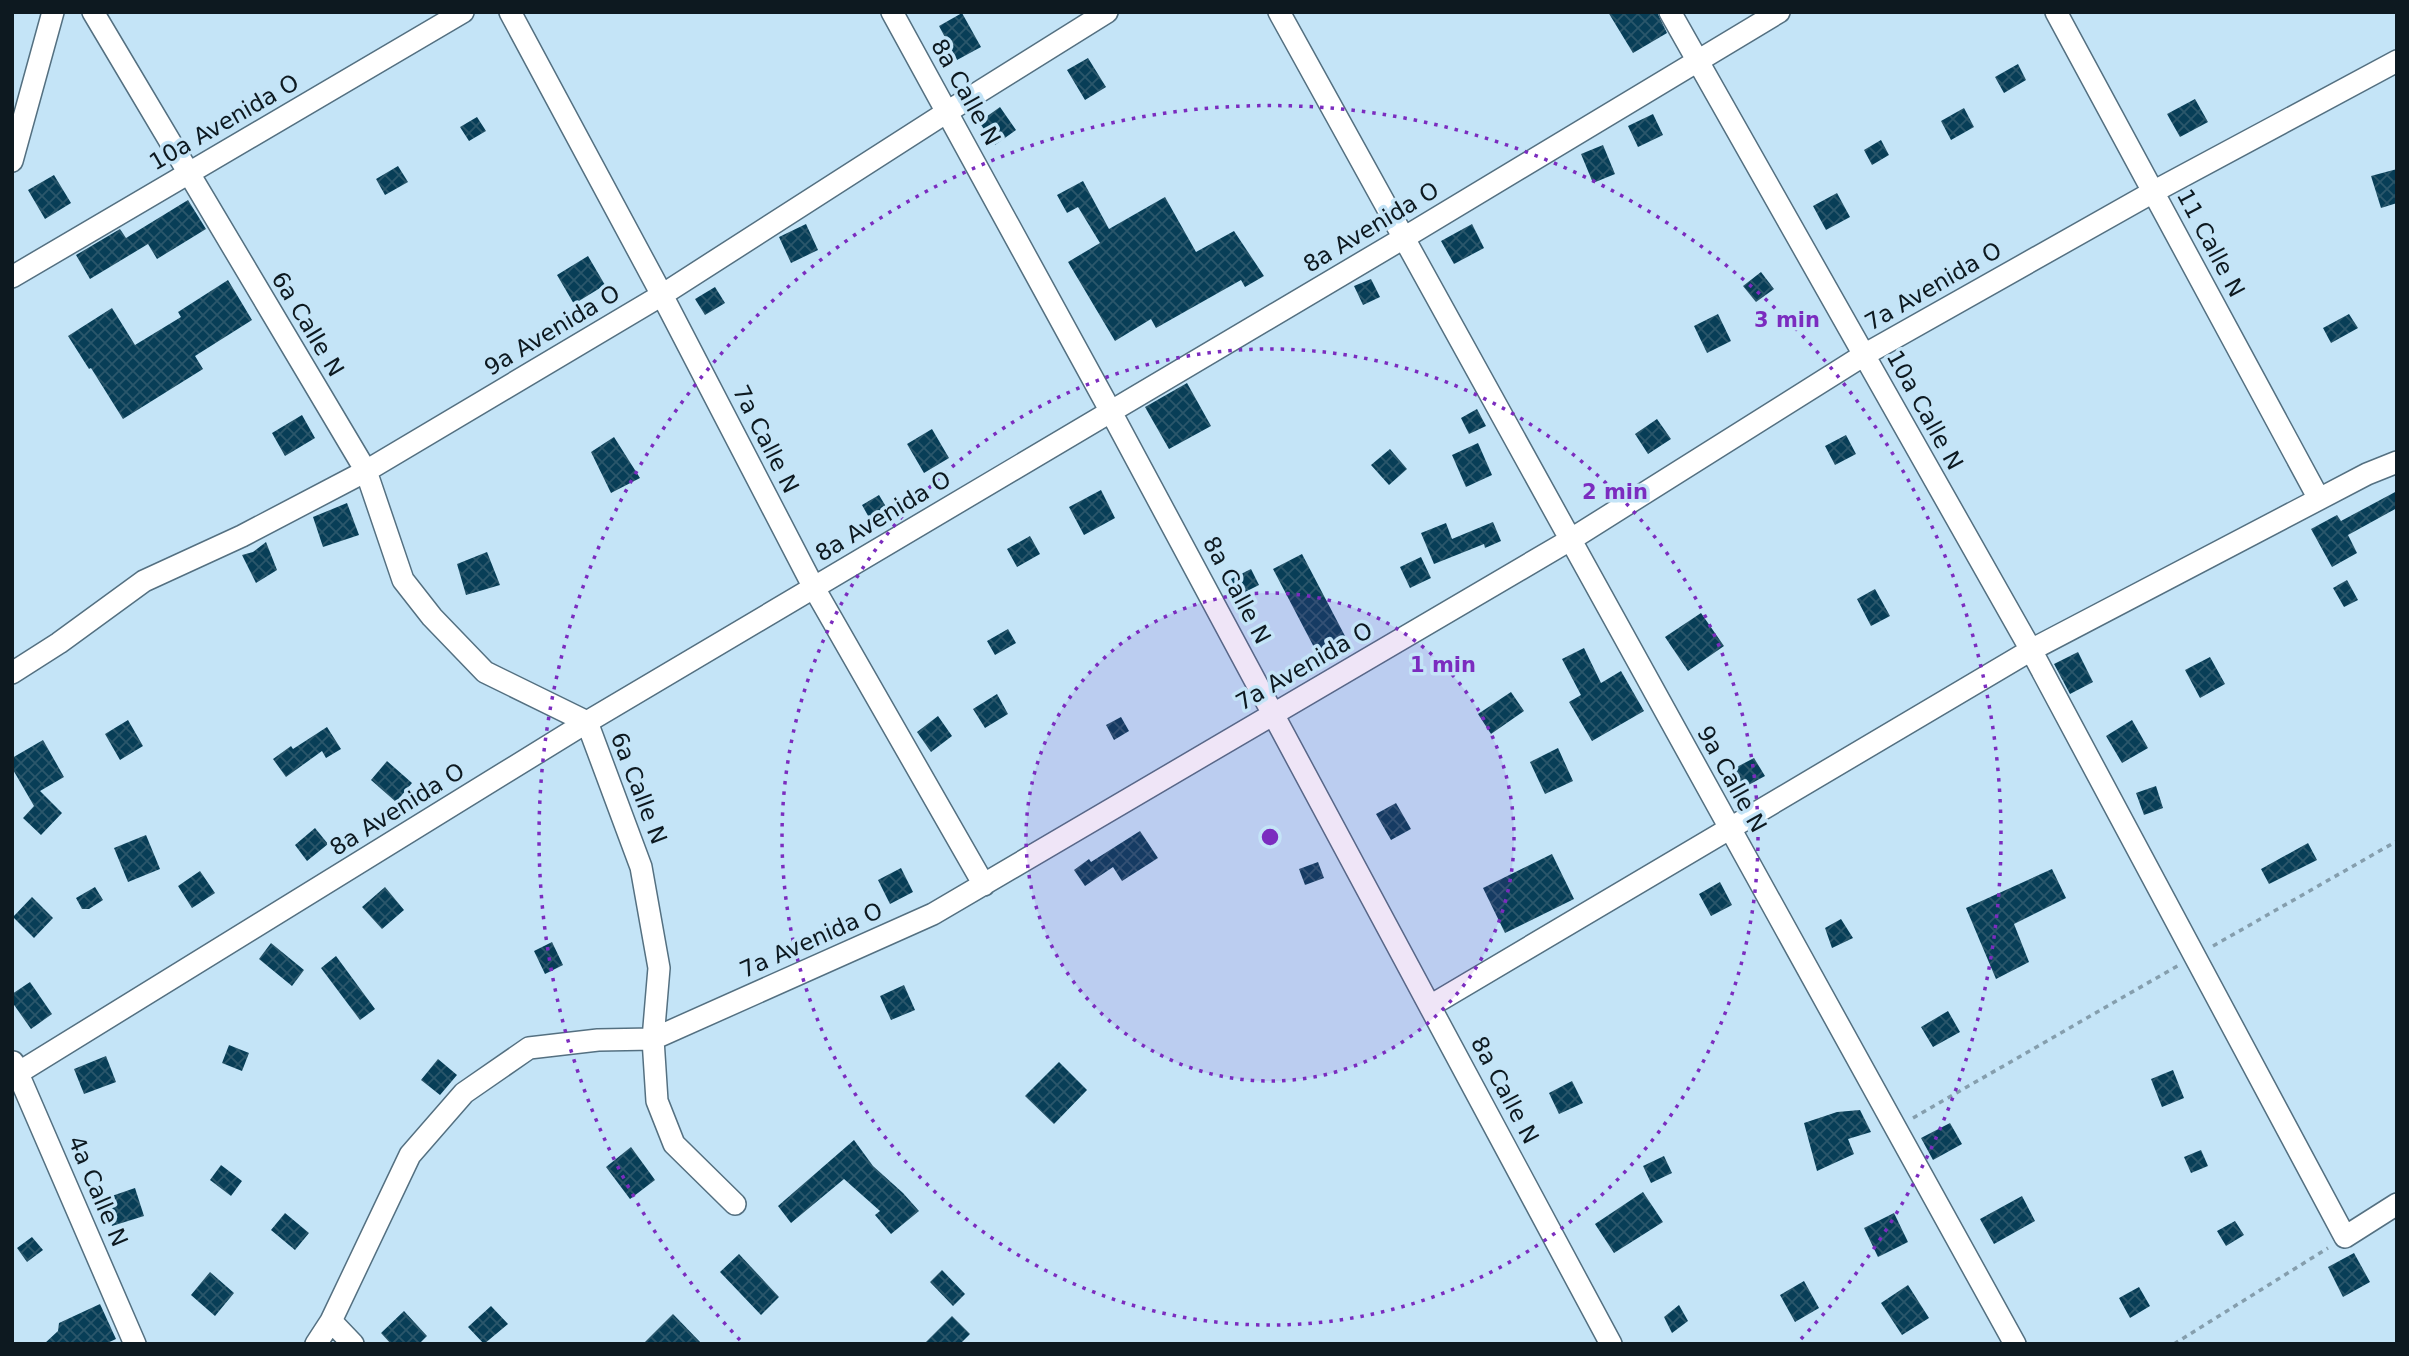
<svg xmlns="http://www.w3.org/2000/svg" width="2409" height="1356" font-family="'DejaVu Sans',sans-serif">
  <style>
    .building { fill: url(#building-cross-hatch) }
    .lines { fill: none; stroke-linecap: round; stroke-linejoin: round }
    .street-casing { stroke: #547081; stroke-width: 24 }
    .path { stroke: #859ead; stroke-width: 3.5; stroke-dasharray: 5 5; stroke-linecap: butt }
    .street { stroke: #fff; stroke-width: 21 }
    .ring { fill: none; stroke: #7b2cbf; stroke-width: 3.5; stroke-dasharray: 3.5 7 }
    .labels { text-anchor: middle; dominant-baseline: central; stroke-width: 7; stroke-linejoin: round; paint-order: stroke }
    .street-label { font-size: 23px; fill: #0d1920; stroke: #c4e4f7 }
    .centre { fill: #7b2cbf; stroke: #c4e4f7; stroke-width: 3.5 }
    .ring-label { font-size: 21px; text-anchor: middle; font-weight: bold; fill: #7b2cbf; stroke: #c4e4f7; stroke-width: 7; stroke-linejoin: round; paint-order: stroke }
  </style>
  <defs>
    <pattern id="building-cross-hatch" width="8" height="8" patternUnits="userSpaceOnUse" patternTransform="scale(1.75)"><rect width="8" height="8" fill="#083e57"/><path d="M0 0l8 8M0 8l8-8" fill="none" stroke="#2b576b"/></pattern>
  </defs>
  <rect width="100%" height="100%" fill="#c4e4f7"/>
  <path class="building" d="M1608,12h49l10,21 -34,20z
    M962,13l19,34 -24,13 -18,-34z
    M1088,58l18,29 -21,13 -18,-30z
    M2018,64l8,16 -22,13 -9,-16z
    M2195,99l13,23 -28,15 -13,-23z
    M1000,107l16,23 -21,15 -16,-23z
    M1964,108l10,19 -23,13 -10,-19z
    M1653,114l10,21 -25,12 -10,-21z
    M477,117l9,14 -17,10 -9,-14z
    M1881,140l8,15 -17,10 -8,-15z
    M1603,145l12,29 -22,9 -12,-29z
    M398,166l10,16 -23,13 -9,-16z
    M2397,169v34l-16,5 -10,-32z
    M54,175l17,28 -26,16 -17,-29z
    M1083,181l26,48 56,-32 31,55 38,-21 30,45 -19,11 -4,-7 -85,48 -5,-9 -36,22 -47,-79 32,-19 -22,-36 -11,6 -10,-18z
    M1837,193l13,24 -24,13 -13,-24z
    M188,200l18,29 -49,30 -9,-15 -58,35 -14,-24 44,-26 6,9z
    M806,224l12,26 -27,13 -12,-26z
    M1472,224l12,24 -30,16 -13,-23z
    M588,256l17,29 -31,19 -17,-29z
    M1761,272l13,17 -18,13 -13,-16z
    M1371,279l9,18 -17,8 -9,-19z
    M228,280l24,40 -57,36 8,13 -80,50 -32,-51 -2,1 -21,-33 44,-28 23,37 46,-28 -3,-5z
    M715,287l10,16 -20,12 -10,-16z
    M1718,314l13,27 -24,12 -13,-27z
    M2349,314l9,14 -27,15 -8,-15z
    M1187,383l24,43 -42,23 -24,-42z
    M1477,409l9,17 -17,8 -8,-16z
    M302,415l13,23 -30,18 -13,-23z
    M1657,419l14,20 -23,15 -13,-20z
    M932,429l17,29 -25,15 -17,-29z
    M1846,435l10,19 -21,11 -10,-19z
    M614,437l26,41 -29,15 -20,-41z
    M1478,443l14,32 -26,12 -14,-32z
    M1390,449l17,20 -18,16 -18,-20z
    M1101,490l14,28 -31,17 -15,-28z
    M2397,491v17l-49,27 9,18 -25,14 -21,-38 26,-14 4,6z
    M879,495l9,15 -17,11 -9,-16z
    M347,503l12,32 -36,12 -10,-30z
    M1493,522l8,19 -16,7 -1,-4 -50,20 -13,-31 25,-10 6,16z
    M1030,536l10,18 -23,13 -10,-18z
    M266,542l11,28 -21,13 -14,-28 11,-3z
    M487,552l13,33 -34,10 -9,-31z
    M1302,554l43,82 -29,15 -43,-82z
    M1421,557l10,21 -21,10 -10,-21z
    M1251,569l8,16 -20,10 -8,-16z
    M2347,580l11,20 -14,7 -11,-19z
    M1875,589l15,27 -19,10 -14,-27z
    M1701,613l23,33 -36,25 -23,-34z
    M1008,629l8,14 -21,12 -8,-14z
    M1584,648l17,35 20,-12 23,40 -52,30 -23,-39 12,-7 -19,-36z
    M2078,652l15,30 -23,12 -16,-30z
    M2210,657l15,27 -25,14 -15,-28z
    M1511,692l13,19 -33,23 -13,-20z
    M997,694l11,20 -23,14 -12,-19z
    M938,716l14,20 -21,16 -14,-20z
    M1121,717l8,14 -15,9 -8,-15z
    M128,720l15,26 -23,14 -15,-26z
    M2132,720l16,28 -26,15 -16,-27z
    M327,727l14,22 -15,9 -4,-7 -36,26 -13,-18 18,-13 2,3z
    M43,740l21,37 -24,14 22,22 -21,22 -18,-17 11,-12 -22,-38v-10z
    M1558,748l15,33 -28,13 -15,-32z
    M1754,758l11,18 -22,12 -10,-19z
    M387,761l25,22 -16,19 -25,-22z
    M2156,786l7,22 -19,7 -8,-22z
    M1396,803l15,26 -20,11 -15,-26z
    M315,828l13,16 -21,17 -12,-16z
    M1140,831l18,27 -36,23 -9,-14 -28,19 -11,-16 15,-11 2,3z
    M146,835l14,34 -32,13 -14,-34z
    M2308,843l9,17 -48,24 -8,-15z
    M1552,854l22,45 -69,34 -22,-45z
    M1318,862l6,16 -19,7 -6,-16z
    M901,868l12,24 -23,12 -12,-24z
    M2052,869l14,29 -52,26 15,38 -33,17 -30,-71z
    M200,871l15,22 -23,15 -14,-22z
    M1720,882l12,23 -21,11 -12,-22z
    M95,887l8,13 -14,9h-7l-6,-11z
    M385,887l19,23 -22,19 -20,-22z
    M32,897l21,21 -19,20 -21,-21z
    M1841,919l12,19 -21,10 -7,-20z
    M552,942l11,23 -18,9 -11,-23z
    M271,943l33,27 -12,16 -33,-27z
    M336,956l39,53 -15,11 -39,-52z
    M30,982l22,32 -21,15 -19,-27v-8z
    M904,985l11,25 -24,10 -11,-24z
    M1948,1011l12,21 -27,15 -12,-20z
    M229,1045l20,8 -7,18 -20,-8z
    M106,1056l10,26 -32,12 -10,-25z
    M438,1059l19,16 -17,20 -19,-15z
    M1059,1062l28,28 -33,34 -29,-28z
    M2173,1070l11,28 -22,9 -11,-28z
    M1572,1081l11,22 -24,11 -10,-21z
    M1860,1110l11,22 -23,7 6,15 -37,17 -13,-48 33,-11z
    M1950,1123l12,21 -29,16 -12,-22z
    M854,1140l19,26 30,27 16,18 -28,23 -16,-19 5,-4 -36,-32 -53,44 -13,-17z
    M631,1147l24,33 -25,19 -24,-32z
    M2201,1150l7,16 -17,7 -7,-16z
    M1664,1156l8,17 -21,10 -8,-17z
    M221,1165l21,16 -11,15 -21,-16z
    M135,1188l9,28 -32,10 -9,-27z
    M1643,1192l20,30 -49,31 -19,-29z
    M2022,1196l13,25 -41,23 -14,-25z
    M285,1213l24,20 -14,17 -24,-20z
    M1894,1213l14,29 -30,15 -14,-29z
    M2235,1221l9,14 -18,11 -9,-15z
    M32,1237l11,13 -16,12 -10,-14z
    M2354,1253l16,29 -27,15 -15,-30z
    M739,1254l40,43 -18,18 -41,-43z
    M942,1270l23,24 -12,12 -23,-24z
    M210,1272l24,21 -19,23 -24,-21z
    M1804,1281l15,27 -24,14 -15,-27z
    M1908,1285l21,33 -27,17 -21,-32z
    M2139,1287l11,19 -20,12 -11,-20z
    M100,1304l16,35 -11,5h-61l14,-13 1,-8z
    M1679,1305l9,16 -16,12 -8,-16z
    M491,1306l17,18 -24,20 -16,-17z
    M404,1311l23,25 -8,8h-28l-10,-11z
    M673,1314l29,30h-59z
    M952,1316l18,18 -10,10h-36z"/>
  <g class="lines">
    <g class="street-casing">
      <path id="street" d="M93,12l273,459 37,109 29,37 53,55 102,50 54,145 18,101 -6,71 4,62 17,43 61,60
        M510,12l152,283 152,293 170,297
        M892,12l219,400 500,932
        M1279,12l736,1332
        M1670,12l361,638 314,587 52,-33
        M2056,12l263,487
        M12,161l41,-149
        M12,277l451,-265
        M12,673l47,-30 85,-62 98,-45 124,-65 296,-176 285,-183 160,-100
        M1430,1006l601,-356 336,-176 30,-12
        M13,1062l122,282
        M18,1073l569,-351 815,-483 377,-227
        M331,1321l22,23
        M316,1344l15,-23 79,-166 54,-62 65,-45 69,-8 55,-1 280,-125 637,-374 294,-185 289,-163 244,-131"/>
    </g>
    <path class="path" d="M2213,946l184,-105
      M1913,1118l266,-153
      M2174,1344l154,-96"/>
    <use href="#street" class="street"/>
  </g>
  <circle cx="1270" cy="837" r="244" fill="#7b2cbf" fill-opacity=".12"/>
  <g class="ring">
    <circle cx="1270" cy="837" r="244"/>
    <circle cx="1270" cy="837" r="488"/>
    <path d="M740 1340A731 731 0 1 1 1800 1340"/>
  </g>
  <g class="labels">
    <g class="street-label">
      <text transform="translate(966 92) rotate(61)">8a Calle N</text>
      <text transform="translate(224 122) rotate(-30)">10a Avenida O</text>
      <text transform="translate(1371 227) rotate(-31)">8a Avenida O</text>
      <text transform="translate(2211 243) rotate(62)">11 Calle N</text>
      <text transform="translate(1933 286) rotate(-30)">7a Avenida O</text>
      <text transform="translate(308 324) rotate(59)">6a Calle N</text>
      <text transform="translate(552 330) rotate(-31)">9a Avenida O</text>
      <text transform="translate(1925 410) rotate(61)">10a Calle N</text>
      <text transform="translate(766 439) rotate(63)">7a Calle N</text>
      <text transform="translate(883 516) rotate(-31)">8a Avenida O</text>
      <text transform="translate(1237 590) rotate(62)">8a Calle N</text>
      <text transform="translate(1304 666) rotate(-30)">7a Avenida O</text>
      <text transform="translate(1732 779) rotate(61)">9a Calle N</text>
      <text transform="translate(639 788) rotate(69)">6a Calle N</text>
      <text transform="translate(397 809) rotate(-32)">8a Avenida O</text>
      <text transform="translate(811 940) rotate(-24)">7a Avenida O</text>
      <text transform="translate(1505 1090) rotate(62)">8a Calle N</text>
      <text transform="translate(98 1191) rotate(67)">4a Calle N</text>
    </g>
  </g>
  <circle cx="1270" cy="837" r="10" class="centre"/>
  <g class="ring-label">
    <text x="1787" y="327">3 min</text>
    <text x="1615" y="499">2 min</text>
    <text x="1443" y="672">1 min</text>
  </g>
  <rect width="2409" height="1356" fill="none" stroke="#0d1920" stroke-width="28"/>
</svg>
